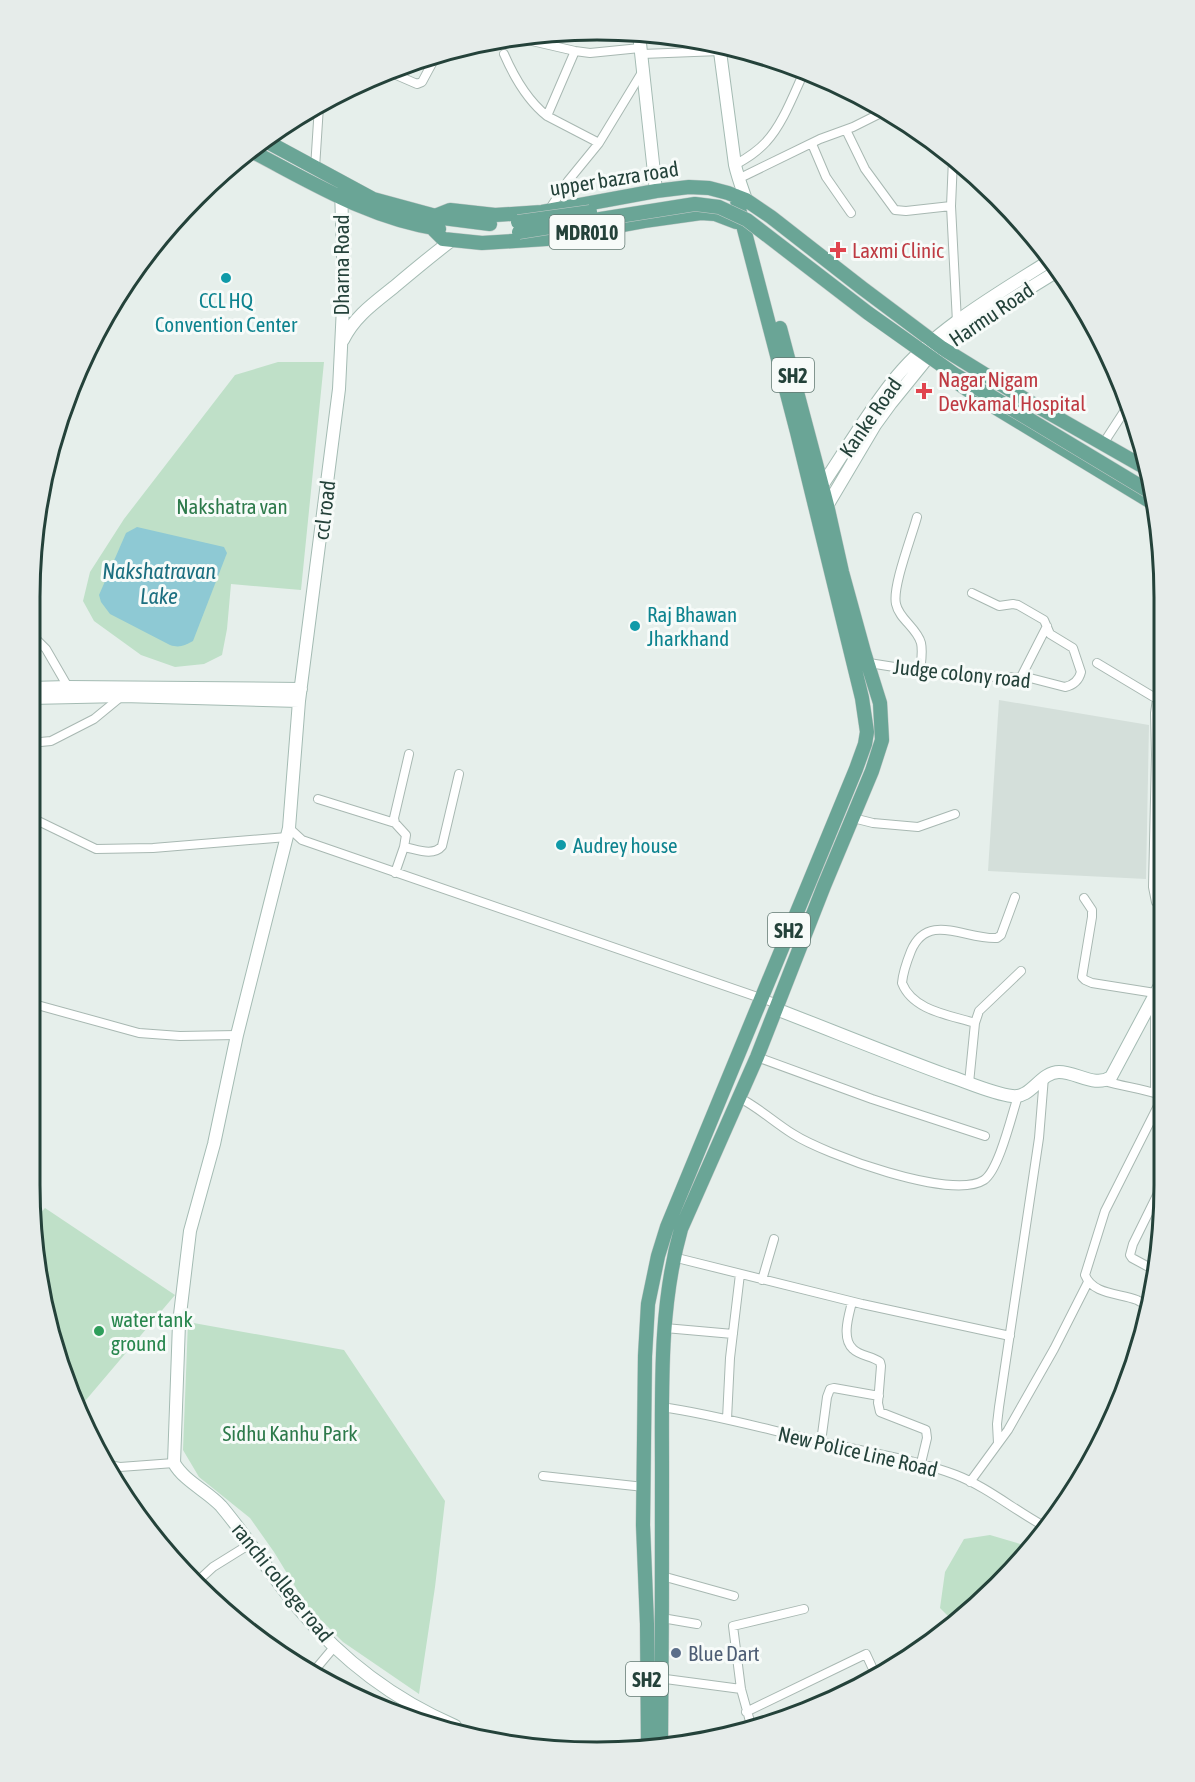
<svg xmlns="http://www.w3.org/2000/svg" width="1195" height="1782" font-family="'Asap Condensed',sans-serif">
  <style>
    .built { fill: #d4dfda }
    .green { fill: #bfe0c8 }
    .water { fill: #8ec9d4 }
    .lines { fill: none; stroke-linecap: round; stroke-linejoin: round }
    .street-casing { stroke: #a8b8b2; stroke-width: 10 }
    .secondary-casing { stroke: #a4bbb3; stroke-width: 14 }
    .primary-casing { stroke: #c2cac8; stroke-width: 15 }
    .street { stroke: #fff; stroke-width: 8 }
    .secondary { stroke: #fff; stroke-width: 12 }
    .primary { stroke: #6aa596; stroke-width: 14 }
    .primary-bridge-casing { stroke: #c2cac8; stroke-width: 15; stroke-linecap: butt }
    .primary-bridge { stroke: #6aa596; stroke-width: 14 }
    .health-dot { fill: #e0444e; stroke: #f7fbf9; stroke-width: 2 }
    .culture-dot { fill: #0f9aa8; stroke: #f7fbf9; stroke-width: 2 }
    .leisure-dot { fill: #2e9e5b; stroke: #f7fbf9; stroke-width: 2 }
    .service-dot { fill: #5c6f8a; stroke: #f7fbf9; stroke-width: 2 }
    .labels { text-anchor: middle; dominant-baseline: central; stroke-width: 6; stroke-linejoin: round; paint-order: stroke }
    .shield { fill: #f7fbf9; stroke: #637a73; stroke-width: 1.5 }
    .shield-label { font-size: 20px; font-weight: bold; fill: #24423a }
    .street-label { font-size: 21px; fill: #24423a; stroke: #f7fbf9 }
    .health-label { font-size: 21px; fill: #be3a42; stroke: #f7fbf9; text-anchor: start }
    .culture-label { font-size: 21px; fill: #0d838f; stroke: #f7fbf9; text-anchor: start }
    .park-label { font-size: 21px; fill: #2d7a4b; stroke: #f7fbf9 }
    .leisure-label { font-size: 21px; fill: #27864d; stroke: #f7fbf9; text-anchor: start }
    .service-label { font-size: 21px; fill: #4e5e75; stroke: #f7fbf9; text-anchor: start }
    .water-label { font-size: 22px; font-style: italic; fill: #1c6f80; stroke: #f7fbf9 }
    .rim { fill: none; stroke: #24423a; stroke-width: 3 }
  </style>
  <rect width="100%" height="100%" fill="#e6efeb"/>
  <path class="built" d="M999,700l150,25 -3,154 -158,-8z"/>
  <path class="green" d="M278,362h46l-23,228 -70,-6 -4,45 -5,26 -18,9 -29,3 -34,-12 -47,-34 -11,-20 7,-29 34,-53 111,-144z
    M45,1208l130,87 -95,112 -20,-40 -24,-149z
    M188,1322l156,28 101,151 -10,86 -16,107 -76,-52 -36,-36 -33,-54 -24,-34 -51,-41 -16,-27z
    M990,1535l37,11 -28,40 -46,35 -13,-13 5,-36 19,-33z"/>
  <path class="water" d="M137,527l87,20 3,6 -34,88c-9,5 -14,7 -23,4l-60,-31 -9,-12 -2,-7 27,-62z"/>
  <g class="lines">
    <g class="street-casing">
      <path id="street" d="M519,38l56,13 15,2 50,-5
        M504,54c10,23 23,46 43,62l52,27
        M642,54l78,-3
        M387,71l30,13 5,-2 14,-26
        M547,116l28,-65
        M846,130l19,39 30,41 11,1 45,-5
        M812,144l14,33 25,36
        M953,159l-2,47 6,116
        M735,165c12,-7 22,-13 31,-23 17,-18 28,-49 39,-72
        M315,168l4,-62
        M738,179l82,-40 33,-12 32,-16
        M549,210l19,-29 31,-38 45,-74
        M1103,444l26,-40
        M917,517c-5,19 -25,70 -21,87 3,15 21,24 25,39 2,9 0,20 -1,29
        M1161,631l4,-6
        M30,633l16,16 22,38v2
        M869,663l76,12 85,3 35,9c9,-2 14,-7 16,-15l-8,-24 -23,-14 -6,-14 -26,-15 -5,-1 -14,2 -27,-13
        M1097,663l60,36
        M1021,677l26,-51
        M1165,695l-8,4 -2,14 1,42 -3,132 3,15 9,9
        M30,743l21,-2 43,-22 28,-23
        M318,799l77,24
        M30,817l66,32 57,-1 134,-11
        M853,818l20,5 45,4 37,-13
        M289,828l13,12 29,10 447,154
        M404,847c12,2 29,10 38,-1l17,-72
        M395,873l9,-26 2,-12 -11,-12 -1,-5 15,-64
        M1084,898l8,12v7l-10,60 3,3 7,3 63,10v100
        M30,934l3,-18
        M30,1003l109,30 41,3 57,-1
        M975,1023c-25,-8 -62,-12 -73,-40 1,-11 5,-22 9,-32 17,-40 55,-11 86,-13l4,-3 14,-38
        M757,1057l115,42 113,37
        M1105,1081c18,6 37,7 55,14
        M969,1083l6,-60 4,-12 42,-40
        M740,1098c19,10 34,24 53,36 31,20 159,67 191,46 15,-10 28,-66 34,-84
        M673,1257l189,47 148,32
        M1156,1271l-24,-13 -2,-3 3,-11 32,-65
        M762,1280l12,-41
        M852,1302c-3,13 -11,36 1,47 7,7 19,7 27,13l1,4 -3,37 2,9 46,18 1,8 -6,25
        M1150,1308c-4,-3 -9,-6 -13,-8 -17,-7 -44,-5 -52,-25l20,-64 58,-115
        M665,1328l68,6
        M662,1407c56,8 110,24 165,36 43,10 87,16 129,32 31,12 57,34 86,50
        M727,1419l3,-61 10,-84
        M821,1442l6,-45 3,-8 4,-1 45,8
        M998,1443l-1,-19 2,-17 40,-269 5,-61
        M109,1465l11,2 54,-4
        M543,1476l101,11
        M970,1482l38,-52 46,-81 34,-67
        M662,1576l72,20
        M200,1579l13,-12 37,-23
        M662,1618l35,6
        M920,1644l1,1
        M314,1671l21,-25
        M658,1678l83,11
        M746,1712l120,-58 6,13 8,10
        M751,1725l-10,-36 -8,-63 71,-17"/>
    </g>
    <g class="secondary-casing">
      <path id="secondary" d="M639,34l17,157
        M719,44l16,121c3,13 7,23 11,35
        M341,189l3,97 -5,103 -40,312 -10,127 -52,207 -23,109 -24,87 -11,92 -5,140c10,18 33,28 47,43 28,33 50,70 78,103 42,50 96,91 156,117
        M343,340c11,-23 31,-37 51,-53 19,-16 38,-32 58,-47
        M819,490c26,-38 49,-79 78,-114 40,-48 102,-83 154,-116
        M824,511l51,-86 16,-22 34,-42 48,-38 86,-53
        M30,688l38,-1 233,2
        M30,698l93,-2 176,5
        M776,1009c57,22 113,45 170,66 19,6 47,19 66,21 19,3 28,-24 47,-24 18,0 36,16 52,5l54,-101"/>
    </g>
    <g class="primary-casing">
      <path id="primary" d="M264,140l109,59 70,19 47,6
        M253,150l4,4c59,31 115,65 182,75
        M435,216l15,-6 45,5 47,-3 114,-21 33,-4 20,1 19,5 18,7 25,17 91,71 80,60 86,53 121,69
        M432,228l11,11 39,4 64,-4 98,-18 57,-8 14,1 21,8
        M955,381l23,16 178,108
        M661,1744c1,-91 1,-183 1,-274 0,-81 -3,-163 19,-241l76,-172 67,-171 48,-115 10,-31 -2,-37 -16,-51 -22,-80 -15,-67 -47,-177
        M648,1745l-1,-121 -4,-99 2,-169 3,-52 10,-48 9,-29 189,-458 9,-25 2,-12 -5,-34 -65,-266 -54,-207 -7,-29"/>
    </g>
    <use href="#street" class="street"/>
    <use href="#secondary" class="secondary"/>
    <use href="#primary" class="primary"/>
    <g class="primary-bridge-casing">
      <path id="primary-bridge" d="M518,222l72,-10
        M519,232l176,-28 24,3 28,13 121,93 86,61 201,121"/>
    </g>
    <use href="#primary-bridge" class="primary-bridge"/>
  </g>
  <g class="health-dot">
    <path d="M835 241h6v6h6v6h-6v6h-6v-6h-6v-6h6z"/>
    <path d="M921 382h6v6h6v6h-6v6h-6v-6h-6v-6h6z"/>
  </g>
  <g class="culture-dot">
    <circle cx="226" cy="278" r="6"/>
    <circle cx="635" cy="626" r="6"/>
    <circle cx="561" cy="845" r="6"/>
  </g>
  <circle class="leisure-dot" cx="99" cy="1331" r="6"/>
  <circle class="service-dot" cx="676" cy="1653" r="6"/>
  <g class="labels">
    <g class="shield">
      <rect x="549.5" y="215" width="75" height="34" rx="4.5"/>
      <rect x="772" y="358" width="42" height="34" rx="4.5"/>
      <rect x="768" y="913" width="42" height="34" rx="4.5"/>
      <rect x="626" y="1662" width="42" height="34" rx="4.5"/>
    </g>
    <g class="shield-label">
      <text x="587" y="232">MDR010</text>
      <text x="793" y="375">SH2</text>
      <text x="789" y="930">SH2</text>
      <text x="647" y="1679">SH2</text>
    </g>
    <g class="street-label">
      <text transform="translate(614 178) rotate(-9)">upper bazra road</text>
      <text transform="translate(341 265) rotate(-90)">Dharna Road</text>
      <text transform="translate(991 314) rotate(-34)">Harmu Road</text>
      <text transform="translate(870 417) rotate(-55)">Kanke Road</text>
      <text transform="translate(324 510) rotate(-83)">ccl road</text>
      <text transform="translate(962 673) rotate(6)">Judge colony road</text>
      <text transform="translate(858 1451) rotate(13)">New Police Line Road</text>
      <text transform="translate(283 1582) rotate(51)">ranchi college road</text>
    </g>
    <g class="health-label">
      <text x="852" y="250">Laxmi Clinic</text>
      <text x="938" y="379">Nagar Nigam<tspan x="938" dy="24">Devkamal Hospital</tspan></text>
    </g>
    <g class="culture-label">
      <text x="226" y="300" text-anchor="middle">CCL HQ<tspan x="226" dy="24">Convention Center</tspan></text>
      <text x="647" y="614">Raj Bhawan<tspan x="647" dy="24">Jharkhand</tspan></text>
      <text x="573" y="845">Audrey house</text>
    </g>
    <g class="park-label">
      <text x="232" y="506">Nakshatra van</text>
      <text x="290" y="1433">Sidhu Kanhu Park</text>
    </g>
    <g class="leisure-label">
      <text x="111" y="1319">water tank<tspan x="111" dy="24">ground</tspan></text>
    </g>
    <g class="service-label">
      <text x="688" y="1653">Blue Dart</text>
    </g>
    <g class="water-label">
      <text x="159" y="571">Nakshatravan<tspan x="159" dy="25">Lake</tspan></text>
    </g>
  </g>
  <path d="M0 0H1195V1782H0ZM597 40H597A557 557 0 0 1 1154 597V1185A557 557 0 0 1 597 1742H597A557 557 0 0 1 40 1185V597A557 557 0 0 1 597 40Z" fill="#e6ecea" fill-rule="evenodd"/>
  <path class="rim" d="M597 40H597A557 557 0 0 1 1154 597V1185A557 557 0 0 1 597 1742H597A557 557 0 0 1 40 1185V597A557 557 0 0 1 597 40Z"/>
</svg>
